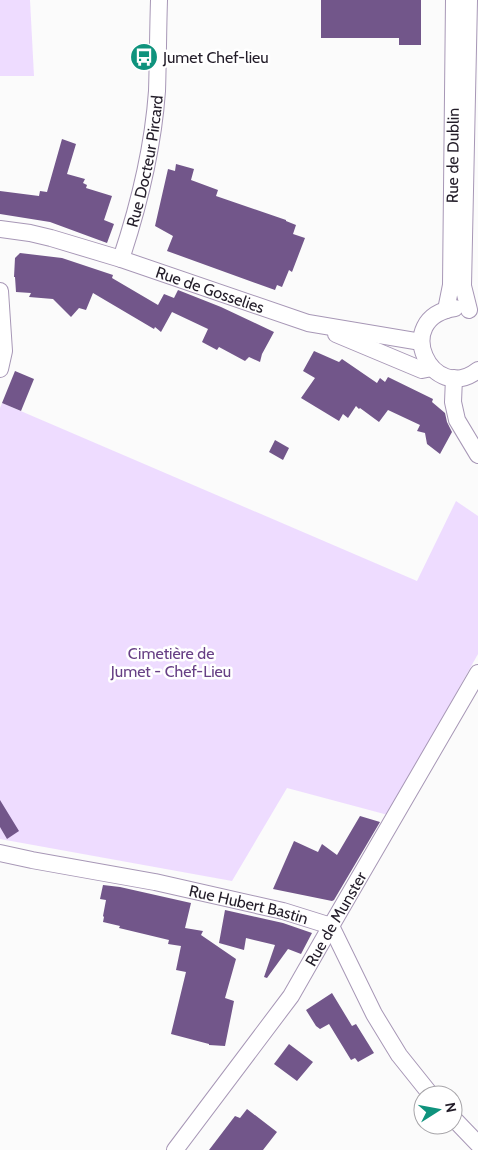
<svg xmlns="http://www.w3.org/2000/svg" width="478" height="1150" font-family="Cabin,sans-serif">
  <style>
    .green { fill: #eedcff }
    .building { fill: #72568a }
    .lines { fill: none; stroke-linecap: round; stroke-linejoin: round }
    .minor-casing { stroke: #a797b6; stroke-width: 18 }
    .minor { stroke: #fff; stroke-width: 16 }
    .labels { text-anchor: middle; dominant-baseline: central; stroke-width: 5; stroke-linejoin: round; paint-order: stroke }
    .poi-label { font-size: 16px; fill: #231d29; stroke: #fff; text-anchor: start }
    .street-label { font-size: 16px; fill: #231d29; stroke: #fff }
    .park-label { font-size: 16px; fill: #674085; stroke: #fff }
  </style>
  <rect width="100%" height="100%" fill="#fbfbfb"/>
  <path class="green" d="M0,0h30l4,76h-34z
    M2,403l415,178 39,-80 22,15v138l-90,161 -101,-27 -55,93 -232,-42v-431z"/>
  <path class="building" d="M321,0h100v45h-22v-7h-78z
    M62,139l14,5 -9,30 18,5 -2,4 4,2 -1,3 26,8 -8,24 10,4 -7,19 -57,-21 -50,-8v-23l39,5 1,-5 7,1z
    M176,164l18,5 -3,11 27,10 -2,6 70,24v1l10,4 -3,9 12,4 -13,34 -3,-2 -7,17 -5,-2 -2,5 -108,-39 6,-15 -18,-10 13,-57 7,2z
    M20,253l42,5 51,17 -1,3 46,27 6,-11 10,4 4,-8 43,17 53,25 -12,22 -2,8 -11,-5 -4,4 -26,-14 -2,3 -15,-8 6,-13 -36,-17 -11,20 -6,-5 -1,2 -61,-36 -7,17 -7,-2 -8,9 -18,-18 -24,-2 2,-4 -15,-1 -1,-15h-1l1,-19z
    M314,351l25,11 3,-3 35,24 3,-5 5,4 3,-5 45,22 -1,3 13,11 2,9 5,10 -12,22 -13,-10 -2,-11 -8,-2 3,-6 -32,-15 -9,12 -19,-14 -1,1 -3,-3 -8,12 -5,-4 -4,7 -38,-23 14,-20 -12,-7z
    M15,371l19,8 -13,32 -19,-8z
    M275,440l14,8 -6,12 -14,-8z
    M0,800l19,31 -12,8 -7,-12z
    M360,816l20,6 -46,78 -2,1 -59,-12 21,-48 24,11 4,-8 15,11z
    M103,885l17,2 71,16 -6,25 18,3 -2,4 35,24 -11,39 9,3 -9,45 -16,-1v-1l-38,-10 15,-62 -10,-2 5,-24 -13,-2 1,-4 -50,-12 1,-2 -17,-4 1,-5 -1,-1 3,-16 -6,-1z
    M225,910l58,13 29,10 -11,21 -13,-5 -21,29 -3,-1 11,-32 -29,-7 -2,12 -25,-7z
    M332,993l20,33 4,-2 18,29 -16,9 -3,-4 -4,2 -22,-36 -9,5 -4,-3 -10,-16z
    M289,1044l24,18 -16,19 -23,-17z
    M247,1109l30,23 -14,18h-54l26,-34 5,2z"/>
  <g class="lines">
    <g class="minor-casing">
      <g id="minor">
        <path id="s1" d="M0,229l30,4 21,5 70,21 187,64 113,19"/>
        <path id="s2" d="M121,259c18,-54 32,-111 36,-168 1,-30 1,-61 2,-91"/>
        <path d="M0,291l4,60 -4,18"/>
        <path d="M455,308c-65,10 -23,98 23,62"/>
        <path id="s3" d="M446,310l5,-25 3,-285"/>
        <path d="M469,310l-6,-24 6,-286"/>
        <path d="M336,334l86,36 10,-2"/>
        <path d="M454,378l-1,24 4,18 21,35"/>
        <path id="s4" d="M0,853l32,7 123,22 128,29 48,15 43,88 25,41 32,40"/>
        <path d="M453,1118l25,26"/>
        <path id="s5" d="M175,1150l116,-154 40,-70 147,-253"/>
      </g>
    </g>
    <use href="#minor" class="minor"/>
  </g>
  <defs>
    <g id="bus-disc" transform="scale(1.4375)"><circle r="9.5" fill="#0f937d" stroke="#fff"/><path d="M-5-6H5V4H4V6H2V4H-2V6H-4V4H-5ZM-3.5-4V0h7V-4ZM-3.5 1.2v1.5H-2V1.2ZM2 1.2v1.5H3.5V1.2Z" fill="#fff"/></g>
  </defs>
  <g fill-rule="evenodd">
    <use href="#bus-disc" x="144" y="57"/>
  </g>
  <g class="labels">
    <g class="poi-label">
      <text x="163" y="57">Jumet Chef-lieu</text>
    </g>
    <g class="street-label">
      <text stroke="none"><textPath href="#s3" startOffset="155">Rue de Dublin</textPath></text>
      <text stroke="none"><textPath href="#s2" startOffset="101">Rue Docteur Pircard</textPath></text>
      <text stroke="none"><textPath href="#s1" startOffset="219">Rue de Gosselies</textPath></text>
      <text stroke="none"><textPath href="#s4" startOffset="254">Rue Hubert Bastin</textPath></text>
      <text stroke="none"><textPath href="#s5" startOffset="282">Rue de Munster</textPath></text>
    </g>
    <g class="park-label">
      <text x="171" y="653">Cimetière de<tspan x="171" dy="18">Jumet - Chef-Lieu</tspan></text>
    </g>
  </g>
  <g transform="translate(438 1110) rotate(79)"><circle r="24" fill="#ffffff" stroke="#a7a5a9"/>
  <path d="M0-4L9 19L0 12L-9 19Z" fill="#0f937d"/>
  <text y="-8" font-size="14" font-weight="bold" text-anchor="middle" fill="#231d29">N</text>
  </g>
</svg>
